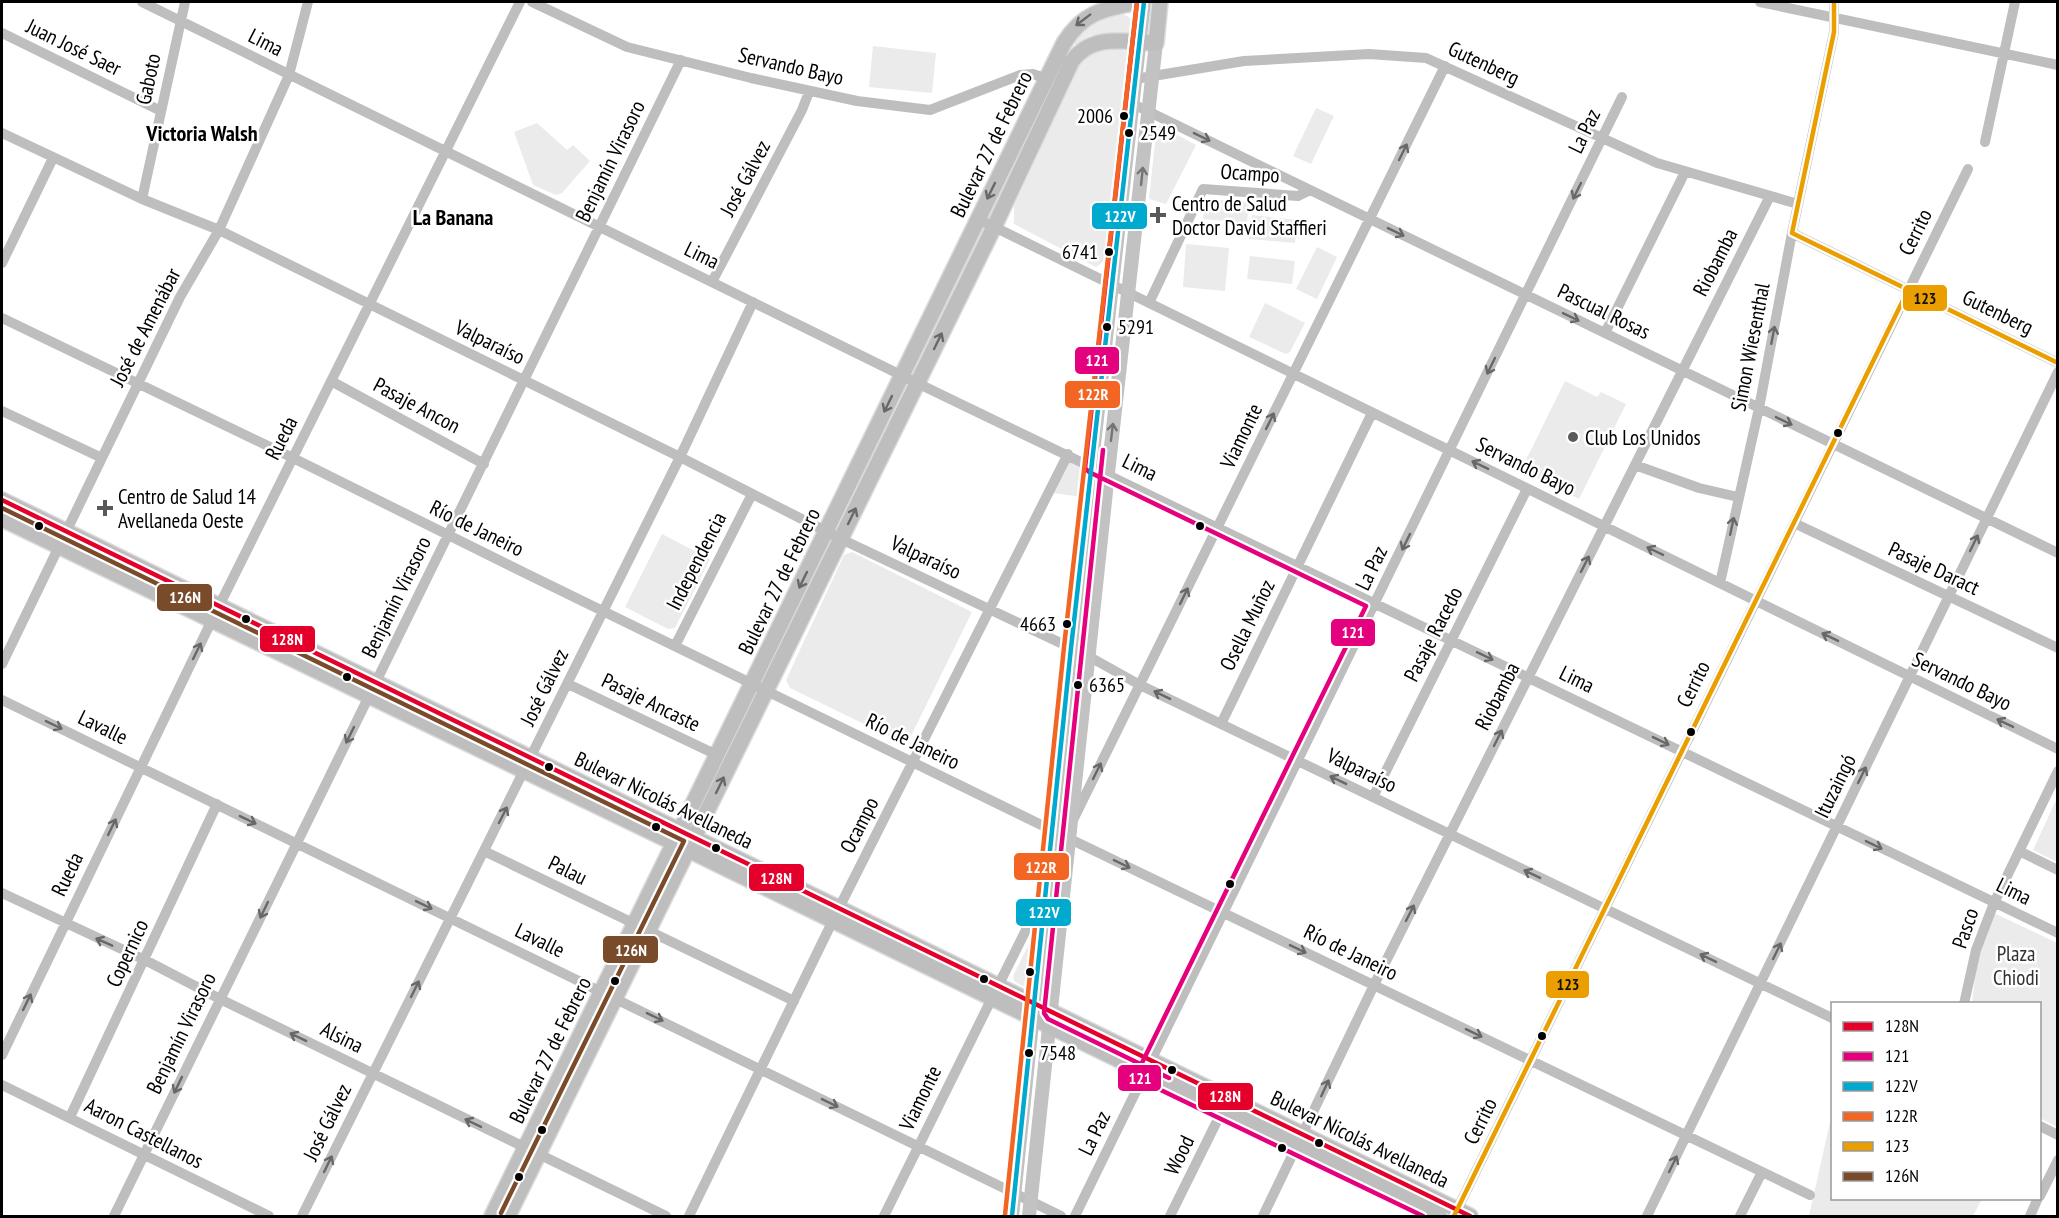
<svg xmlns="http://www.w3.org/2000/svg" width="2059" height="1218" font-family="'PT Sans Narrow',sans-serif">
  <style>
    .green { fill: #ebebeb }
    .lines { fill: none; stroke-linecap: round; stroke-linejoin: round }
    .primary-casing { stroke: #dbdbdb; stroke-width: 18 }
    .street { stroke: #bebebe; stroke-width: 10 }
    .secondary { stroke: #c2c2c2; stroke-width: 14 }
    .primary { stroke: #bebebe; stroke-width: 15 }
    .bus-1-casing { stroke: #fff; stroke-width: 9 }
    .bus-2-casing { stroke: #fff; stroke-width: 9 }
    .bus-3-casing { stroke: #fff; stroke-width: 9 }
    .bus-4-casing { stroke: #fff; stroke-width: 9 }
    .bus-5-casing { stroke: #fff; stroke-width: 9 }
    .bus-6-casing { stroke: #fff; stroke-width: 9 }
    .bus-1 { stroke: #e4002b; stroke-width: 4.5 }
    .bus-2 { stroke: #e5007d; stroke-width: 4.5 }
    .bus-3 { stroke: #00a9ce; stroke-width: 4.5 }
    .bus-4 { stroke: #f26522; stroke-width: 4.5 }
    .bus-5 { stroke: #eb9e00; stroke-width: 4.5 }
    .bus-6 { stroke: #7a4b2a; stroke-width: 4.5 }
    .oneway { stroke: #686868 }
    .oneway2 { stroke: #747474 }
    .bus-dot { fill: #000; stroke: #fff; stroke-width: 2 }
    .poi-dot { fill: #595959; stroke: #fff; stroke-width: 2 }
    .labels { text-anchor: middle; dominant-baseline: central; stroke-width: 5; stroke-linejoin: round; paint-order: stroke }
    .bus-label { font-size: 20px; fill: #000; stroke: #fff; text-anchor: start }
    .street-label { font-size: 21px; fill: #000; stroke: #fff }
    .poi-label { font-size: 21px; fill: #000; stroke: #fff; text-anchor: start }
    .park-label { font-size: 21px; fill: #313131; stroke: #fff }
    .neighbourhood-label { font-size: 22px; font-weight: bold; fill: #000; stroke: #fff }
    .line-badge { stroke: #fff; stroke-width: 2 }
    .badge-label { font-size: 16px; text-anchor: middle; font-weight: bold; fill: #fff }
    .pale-badge-label { font-size: 16px; text-anchor: middle; font-weight: bold; fill: #111 }
  </style>
  <rect width="100%" height="100%" fill="#fff"/>
  <path class="green" d="M1112,13c11,1 18,1 23,12 -9,18 -26,6 -42,10 -6,1 -12,6 -17,10l-6,-6 8,-10z
    M873,46l63,7 -4,40 -63,-6z
    M1107,49l23,2 -23,208 -11,8 -82,-43v-18l67,-144 10,-8z
    M1316,108l18,8 -23,48 -18,-8z
    M537,123l30,27 6,-5 17,16 -28,32 -6,2 -23,-10 -19,-53z
    M1157,124l39,21 -30,59 -17,-5z
    M1205,199l44,3 -2,21 -44,-4z
    M1252,215l45,5 -2,23 -46,-4z
    M1186,244l43,4 -4,43 -42,-4z
    M1317,247l20,10 -20,42 -21,-10z
    M1250,256l45,5 -3,23 -45,-5z
    M1265,303l40,20 -15,29 -4,2 -37,-17z
    M1565,381l32,16 4,-5 25,12 -47,95 -58,-29z
    M1076,462c14,8 9,21 7,35l-31,-4 16,-30z
    M662,534l48,25 -35,69 -7,1 -43,-22z
    M852,552l120,60 -63,128 -8,2 -111,-54 -4,-8 58,-125z
    M2057,798l1,64h-1l-24,-12z
    M1996,914l61,29v184l-17,-9v-114h-68l6,-54 14,-35z
    M1035,932l-6,48 -2,5 -5,1 -8,-5 -1,-5z
    M1832,1113v85l150,1 -9,17h-164z"/>
  <g class="lines">
    <g class="primary-casing">
      <path id="primary" d="M2,500l1468,716
        M2,519l672,324 765,373
        M492,1216l572,-1173c19,-31 40,-34 74,-41
        M508,1216l486,-989 78,-166c21,-28 52,-19 84,-18l4,-41"/>
    </g>
    <path class="street" d="M142,2l775,381 1141,550
      M532,2l95,45 124,31 106,23 73,9 90,-35 13,-1 14,5
      M1760,2l298,63
      M2,33l159,78
      M1135,79l109,-18 125,-7 57,4 231,105 141,41
      M1133,104l925,449
      M2,133l140,66 77,31 461,227 161,82 247,117 52,29 692,333
      M1985,142l30,-140
      M142,199l43,-197
      M978,219l1080,530
      M1792,233l266,130
      M2,263l51,-105
      M712,282l90,-172 7,-18
      M1149,303l54,-114 95,7 12,-6
      M2,318l291,140 236,117 541,264 740,356
      M1605,333l80,-161
      M331,381l153,83
      M2,411l100,47
      M1635,465l64,23 39,9
      M1794,523l264,125
      M1720,583l39,-175 33,-175 42,-201v-30
      M675,646l77,-152
      M2,664l178,-367 39,-67 70,-155 19,-73
      M568,684l149,71
      M2,700l1059,516
      M1221,724l151,-311
      M1373,797l154,-308
      M1074,818l371,-752
      M484,851l151,73
      M2019,851l39,19
      M2,893l143,67 75,39 446,217
      M649,931l145,70
      M998,986l46,-92
      M1964,1004l12,-54 18,-47 64,-132
      M2,1055l210,-435 308,-618
      M2,1085l267,131
      M70,1117l147,-313
      M2040,1126l18,9
      M2040,1196l18,-36
      M114,1216l567,-1156
      M302,1216l378,-759 73,-155
      M689,1216l150,-308 229,-454
      M884,1216l108,-218
      M1075,1216l547,-1119
      M1170,1216l52,-105
      M1263,1216l111,-231 396,-789
      M1454,1216l514,-1047
      M1647,1216l411,-844
      M1740,1216l22,-44
      M2030,1216l8,-18"/>
    <path class="secondary" d="M1012,1216l59,-568 73,-646
      M1029,1216l79,-743 48,-430"/>
    <use href="#primary" class="primary"/>
    <g class="bus-1-casing">
      <path id="bus-1" d="M2,500l1468,716"/>
    </g>
    <g class="bus-2-casing">
      <path id="bus-2" d="M1137,2l-52,466 4,4 277,134 -228,465v5l4,5 281,135
        M1103,450l-59,563 4,6 121,59"/>
    </g>
    <g class="bus-3-casing">
      <path id="bus-3" d="M1012,1216l59,-568 73,-646"/>
    </g>
    <g class="bus-4-casing">
      <path id="bus-4" d="M1005,1215l59,-568 73,-645"/>
    </g>
    <g class="bus-5-casing">
      <path id="bus-5" d="M1792,233l266,130
        M1792,233l42,-201v-30
        M1454,1216l454,-926"/>
    </g>
    <g class="bus-6-casing">
      <path id="bus-6" d="M2,508l682,333 -183,372"/>
    </g>
    <use href="#bus-1" class="bus-1"/>
    <use href="#bus-2" class="bus-2"/>
    <use href="#bus-3" class="bus-3"/>
    <use href="#bus-4" class="bus-4"/>
    <use href="#bus-5" class="bus-5"/>
    <use href="#bus-6" class="bus-6"/>
  </g>
  <defs><path id="oneway-shaft" d="M-6 0H5M1.5-3L5.5 0L1.5 3" fill="none" stroke-width="1.6" stroke-linecap="round" stroke-linejoin="round" transform="scale(1.5)"/></defs>
  <g class="oneway">
    <use href="#oneway-shaft" transform="translate(1083 20) rotate(143)"/>
    <use href="#oneway-shaft" transform="translate(1202 137) rotate(26)"/>
    <use href="#oneway-shaft" transform="translate(1403 152) rotate(-64)"/>
    <use href="#oneway-shaft" transform="translate(991 191) rotate(116)"/>
    <use href="#oneway-shaft" transform="translate(1577 191) rotate(116)"/>
    <use href="#oneway-shaft" transform="translate(1396 232) rotate(26)"/>
    <use href="#oneway-shaft" transform="translate(1571 317) rotate(26)"/>
    <use href="#oneway-shaft" transform="translate(1773 335) rotate(-79)"/>
    <use href="#oneway-shaft" transform="translate(938 341) rotate(-64)"/>
    <use href="#oneway-shaft" transform="translate(1491 366) rotate(116)"/>
    <use href="#oneway-shaft" transform="translate(888 404) rotate(116)"/>
    <use href="#oneway-shaft" transform="translate(1270 421) rotate(-64)"/>
    <use href="#oneway-shaft" transform="translate(1784 421) rotate(26)"/>
    <use href="#oneway-shaft" transform="translate(1480 465) rotate(-154)"/>
    <use href="#oneway-shaft" transform="translate(852 516) rotate(-64)"/>
    <use href="#oneway-shaft" transform="translate(1732 526) rotate(-78)"/>
    <use href="#oneway-shaft" transform="translate(1406 542) rotate(116)"/>
    <use href="#oneway-shaft" transform="translate(1974 543) rotate(-64)"/>
    <use href="#oneway-shaft" transform="translate(1655 551) rotate(-154)"/>
    <use href="#oneway-shaft" transform="translate(1585 564) rotate(-63)"/>
    <use href="#oneway-shaft" transform="translate(803 580) rotate(116)"/>
    <use href="#oneway-shaft" transform="translate(1184 596) rotate(-64)"/>
    <use href="#oneway-shaft" transform="translate(1830 637) rotate(-154)"/>
    <use href="#oneway-shaft" transform="translate(197 651) rotate(-64)"/>
    <use href="#oneway-shaft" transform="translate(1485 656) rotate(26)"/>
    <use href="#oneway-shaft" transform="translate(1162 695) rotate(-154)"/>
    <use href="#oneway-shaft" transform="translate(2005 723) rotate(-154)"/>
    <use href="#oneway-shaft" transform="translate(54 725) rotate(26)"/>
    <use href="#oneway-shaft" transform="translate(350 735) rotate(116)"/>
    <use href="#oneway-shaft" transform="translate(1498 738) rotate(-63)"/>
    <use href="#oneway-shaft" transform="translate(1661 741) rotate(26)"/>
    <use href="#oneway-shaft" transform="translate(1097 771) rotate(-64)"/>
    <use href="#oneway-shaft" transform="translate(1862 775) rotate(-64)"/>
    <use href="#oneway-shaft" transform="translate(1338 780) rotate(-154)"/>
    <use href="#oneway-shaft" transform="translate(720 785) rotate(-64)"/>
    <use href="#oneway-shaft" transform="translate(503 815) rotate(-63)"/>
    <use href="#oneway-shaft" transform="translate(248 820) rotate(26)"/>
    <use href="#oneway-shaft" transform="translate(112 827) rotate(-64)"/>
    <use href="#oneway-shaft" transform="translate(1874 845) rotate(26)"/>
    <use href="#oneway-shaft" transform="translate(1122 864) rotate(26)"/>
    <use href="#oneway-shaft" transform="translate(1532 874) rotate(-154)"/>
    <use href="#oneway-shaft" transform="translate(424 905) rotate(26)"/>
    <use href="#oneway-shaft" transform="translate(264 910) rotate(116)"/>
    <use href="#oneway-shaft" transform="translate(1410 913) rotate(-63)"/>
    <use href="#oneway-shaft" transform="translate(104 942) rotate(-156)"/>
    <use href="#oneway-shaft" transform="translate(1298 949) rotate(26)"/>
    <use href="#oneway-shaft" transform="translate(1777 951) rotate(-64)"/>
    <use href="#oneway-shaft" transform="translate(1708 958) rotate(-154)"/>
    <use href="#oneway-shaft" transform="translate(415 989) rotate(-64)"/>
    <use href="#oneway-shaft" transform="translate(27 1002) rotate(-64)"/>
    <use href="#oneway-shaft" transform="translate(655 1017) rotate(26)"/>
    <use href="#oneway-shaft" transform="translate(1474 1033) rotate(26)"/>
    <use href="#oneway-shaft" transform="translate(298 1037) rotate(-154)"/>
    <use href="#oneway-shaft" transform="translate(178 1085) rotate(116)"/>
    <use href="#oneway-shaft" transform="translate(1325 1088) rotate(-65)"/>
    <use href="#oneway-shaft" transform="translate(830 1103) rotate(26)"/>
    <use href="#oneway-shaft" transform="translate(473 1123) rotate(-154)"/>
    <use href="#oneway-shaft" transform="translate(328 1164) rotate(-64)"/>
    <use href="#oneway-shaft" transform="translate(1673 1164) rotate(-64)"/>
  </g>
  <g class="oneway2">
    <use href="#oneway-shaft" transform="translate(1142 176) rotate(-84)"/>
    <use href="#oneway-shaft" transform="translate(1112 432) rotate(-83)"/>
  </g>
  <g class="bus-dot">
    <circle cx="1124" cy="116" r="5"/>
    <circle cx="1129" cy="133" r="5"/>
    <circle cx="1109" cy="252" r="5"/>
    <circle cx="1107" cy="327" r="5"/>
    <circle cx="1838" cy="433" r="5"/>
    <circle cx="39" cy="526" r="5"/>
    <circle cx="1200" cy="526" r="5"/>
    <circle cx="246" cy="619" r="5"/>
    <circle cx="1067" cy="624" r="5"/>
    <circle cx="347" cy="677" r="5"/>
    <circle cx="1078" cy="685" r="5"/>
    <circle cx="1691" cy="732" r="5"/>
    <circle cx="549" cy="767" r="5"/>
    <circle cx="656" cy="827" r="5"/>
    <circle cx="716" cy="848" r="5"/>
    <circle cx="1230" cy="884" r="5"/>
    <circle cx="1030" cy="972" r="5"/>
    <circle cx="984" cy="979" r="5"/>
    <circle cx="615" cy="981" r="5"/>
    <circle cx="1542" cy="1036" r="5"/>
    <circle cx="1029" cy="1053" r="5"/>
    <circle cx="1172" cy="1070" r="5"/>
    <circle cx="542" cy="1130" r="5"/>
    <circle cx="1319" cy="1143" r="5"/>
    <circle cx="1282" cy="1148" r="5"/>
    <circle cx="519" cy="1177" r="5"/>
  </g>
  <g class="poi-dot">
    <path d="M1155 206h6v6h6v6h-6v6h-6v-6h-6v-6h6z"/>
    <circle cx="1573" cy="437" r="6"/>
    <path d="M102 499h6v6h6v6h-6v6h-6v-6h-6v-6h6z"/>
  </g>
  <g class="labels">
    <g class="bus-label">
      <text x="1113" y="116" text-anchor="end">2006</text>
      <text x="1140" y="133">2549</text>
      <text x="1098" y="252" text-anchor="end">6741</text>
      <text x="1118" y="327">5291</text>
      <text x="1056" y="624" text-anchor="end">4663</text>
      <text x="1089" y="685">6365</text>
      <text x="1040" y="1053">7548</text>
    </g>
    <g class="street-label">
      <text transform="translate(266 42) rotate(27)">Lima</text>
      <text transform="translate(74 47) rotate(26)">Juan José Saer</text>
      <text transform="translate(1484 63) rotate(25)">Gutenberg</text>
      <text transform="translate(791 66) rotate(13)">Servando Bayo</text>
      <text transform="translate(148 79) rotate(-78)">Gaboto</text>
      <text transform="translate(1584 131) rotate(-64)">La Paz</text>
      <text transform="translate(991 144) rotate(-64)">Bulevar 27 de Febrero</text>
      <text transform="translate(610 161) rotate(-64)">Benjamín Virasoro</text>
      <text transform="translate(1250 173) rotate(4)">Ocampo</text>
      <text transform="translate(745 178) rotate(-62)">José Gálvez</text>
      <text transform="translate(1915 232) rotate(-64)">Cerrito</text>
      <text transform="translate(702 255) rotate(26)">Lima</text>
      <text transform="translate(1715 262) rotate(-63)">Riobamba</text>
      <text transform="translate(1604 311) rotate(26)">Pascual Rosas</text>
      <text transform="translate(1998 312) rotate(26)">Gutenberg</text>
      <text transform="translate(145 327) rotate(-63)">José de Amenábar</text>
      <text transform="translate(490 342) rotate(26)">Valparaíso</text>
      <text transform="translate(1750 347) rotate(-79)">Simon Wiesenthal</text>
      <text transform="translate(417 405) rotate(28)">Pasaje Ancon</text>
      <text transform="translate(1241 436) rotate(-64)">Viamonte</text>
      <text transform="translate(281 438) rotate(-63)">Rueda</text>
      <text transform="translate(1526 466) rotate(26)">Servando Bayo</text>
      <text transform="translate(1140 467) rotate(26)">Lima</text>
      <text transform="translate(477 528) rotate(26)">Río de Janeiro</text>
      <text transform="translate(926 557) rotate(25)">Valparaíso</text>
      <text transform="translate(696 561) rotate(-63)">Independencia</text>
      <text transform="translate(1371 568) rotate(-64)">La Paz</text>
      <text transform="translate(1934 568) rotate(25)">Pasaje Daract</text>
      <text transform="translate(779 581) rotate(-64)">Bulevar 27 de Febrero</text>
      <text transform="translate(396 597) rotate(-64)">Benjamín Virasoro</text>
      <text transform="translate(1247 625) rotate(-64)">Osella Muñoz</text>
      <text transform="translate(1433 634) rotate(-63)">Pasaje Racedo</text>
      <text transform="translate(1577 679) rotate(26)">Lima</text>
      <text transform="translate(1962 681) rotate(26)">Servando Bayo</text>
      <text transform="translate(1693 684) rotate(-64)">Cerrito</text>
      <text transform="translate(544 687) rotate(-64)">José Gálvez</text>
      <text transform="translate(1497 696) rotate(-63)">Riobamba</text>
      <text transform="translate(651 702) rotate(26)">Pasaje Ancaste</text>
      <text transform="translate(103 727) rotate(26)">Lavalle</text>
      <text transform="translate(913 741) rotate(26)">Río de Janeiro</text>
      <text transform="translate(1362 770) rotate(26)">Valparaíso</text>
      <text transform="translate(1835 786) rotate(-64)">Ituzaingó</text>
      <text transform="translate(664 800) rotate(26)">Bulevar Nicolás Avellaneda</text>
      <text transform="translate(859 825) rotate(-63)">Ocampo</text>
      <text transform="translate(568 870) rotate(26)">Palau</text>
      <text transform="translate(67 874) rotate(-64)">Rueda</text>
      <text transform="translate(2014 891) rotate(26)">Lima</text>
      <text transform="translate(1965 928) rotate(-71)">Pasco</text>
      <text transform="translate(540 940) rotate(26)">Lavalle</text>
      <text transform="translate(1351 952) rotate(26)">Río de Janeiro</text>
      <text transform="translate(127 953) rotate(-65)">Copernico</text>
      <text transform="translate(181 1033) rotate(-64)">Benjamín Virasoro</text>
      <text transform="translate(342 1037) rotate(26)">Alsina</text>
      <text transform="translate(550 1050) rotate(-64)">Bulevar 27 de Febrero</text>
      <text transform="translate(920 1098) rotate(-64)">Viamonte</text>
      <text transform="translate(1480 1121) rotate(-64)">Cerrito</text>
      <text transform="translate(327 1122) rotate(-64)">José Gálvez</text>
      <text transform="translate(144 1133) rotate(27)">Aaron Castellanos</text>
      <text transform="translate(1094 1133) rotate(-64)">La Paz</text>
      <text transform="translate(1360 1139) rotate(26)">Bulevar Nicolás Avellaneda</text>
      <text transform="translate(1179 1155) rotate(-64)">Wood</text>
    </g>
    <g class="poi-label">
      <text x="1172" y="203">Centro de Salud<tspan x="1172" dy="24">Doctor David Staffieri</tspan></text>
      <text x="1585" y="437">Club Los Unidos</text>
      <text x="118" y="496">Centro de Salud 14<tspan x="118" dy="24">Avellaneda Oeste</tspan></text>
    </g>
    <g class="park-label">
      <text x="2016" y="953">Plaza<tspan x="2016" dy="24">Chiodi</tspan></text>
    </g>
    <g class="neighbourhood-label">
      <text x="202" y="133">Victoria Walsh</text>
      <text x="453" y="217">La Banana</text>
    </g>
  </g>
  <g class="line-badge">
    <rect x="1091" y="202" width="57" height="28" rx="6" fill="#00a9ce"/>
    <rect x="1902" y="284" width="46" height="28" rx="6" fill="#eb9e00"/>
    <rect x="1074" y="346" width="46" height="29" rx="6" fill="#e5007d"/>
    <rect x="1064" y="380" width="57" height="29" rx="6" fill="#f26522"/>
    <rect x="156" y="583" width="57" height="29" rx="6" fill="#7a4b2a"/>
    <rect x="1330" y="618" width="46" height="29" rx="6" fill="#e5007d"/>
    <rect x="259" y="625" width="57" height="28" rx="6" fill="#e4002b"/>
    <rect x="1013" y="852" width="57" height="29" rx="6" fill="#f26522"/>
    <rect x="748" y="863" width="57" height="29" rx="6" fill="#e4002b"/>
    <rect x="1015" y="898" width="57" height="29" rx="6" fill="#00a9ce"/>
    <rect x="602" y="935" width="57" height="29" rx="6" fill="#7a4b2a"/>
    <rect x="1545" y="970" width="45" height="29" rx="6" fill="#eb9e00"/>
    <rect x="1117" y="1064" width="45" height="28" rx="6" fill="#e5007d"/>
    <rect x="1197" y="1082" width="57" height="29" rx="6" fill="#e4002b"/>
  </g>
  <g class="badge-label">
    <text x="1120" y="222">122V</text>
    <text x="1097" y="366">121</text>
    <text x="1093" y="400">122R</text>
    <text x="185" y="603">126N</text>
    <text x="1353" y="638">121</text>
    <text x="287" y="645">128N</text>
    <text x="1041" y="873">122R</text>
    <text x="776" y="884">128N</text>
    <text x="1044" y="918">122V</text>
    <text x="631" y="956">126N</text>
    <text x="1140" y="1084">121</text>
    <text x="1225" y="1102">128N</text>
  </g>
  <g class="pale-badge-label">
    <text x="1925" y="304">123</text>
    <text x="1568" y="990">123</text>
  </g>
  <rect width="2059" height="1218" fill="none" stroke="#000000" stroke-width="6"/>
  <rect x="1831" y="1002" width="210" height="198" fill="#ffffff" stroke="#999999" stroke-width="1.5"/>
  <rect x="1843" y="1022" width="30" height="9" fill="#e4002b" stroke="#999999" stroke-width="1.5"/>
  <text x="1885" y="1032" font-size="18" fill="#000000">128N</text>
  <rect x="1843" y="1052" width="30" height="9" fill="#e5007d" stroke="#999999" stroke-width="1.5"/>
  <text x="1885" y="1062" font-size="18" fill="#000000">121</text>
  <rect x="1843" y="1082" width="30" height="9" fill="#00a9ce" stroke="#999999" stroke-width="1.5"/>
  <text x="1885" y="1092" font-size="18" fill="#000000">122V</text>
  <rect x="1843" y="1112" width="30" height="9" fill="#f26522" stroke="#999999" stroke-width="1.5"/>
  <text x="1885" y="1122" font-size="18" fill="#000000">122R</text>
  <rect x="1843" y="1142" width="30" height="9" fill="#eb9e00" stroke="#999999" stroke-width="1.5"/>
  <text x="1885" y="1152" font-size="18" fill="#000000">123</text>
  <rect x="1843" y="1172" width="30" height="9" fill="#7a4b2a" stroke="#999999" stroke-width="1.5"/>
  <text x="1885" y="1182" font-size="18" fill="#000000">126N</text>
</svg>
